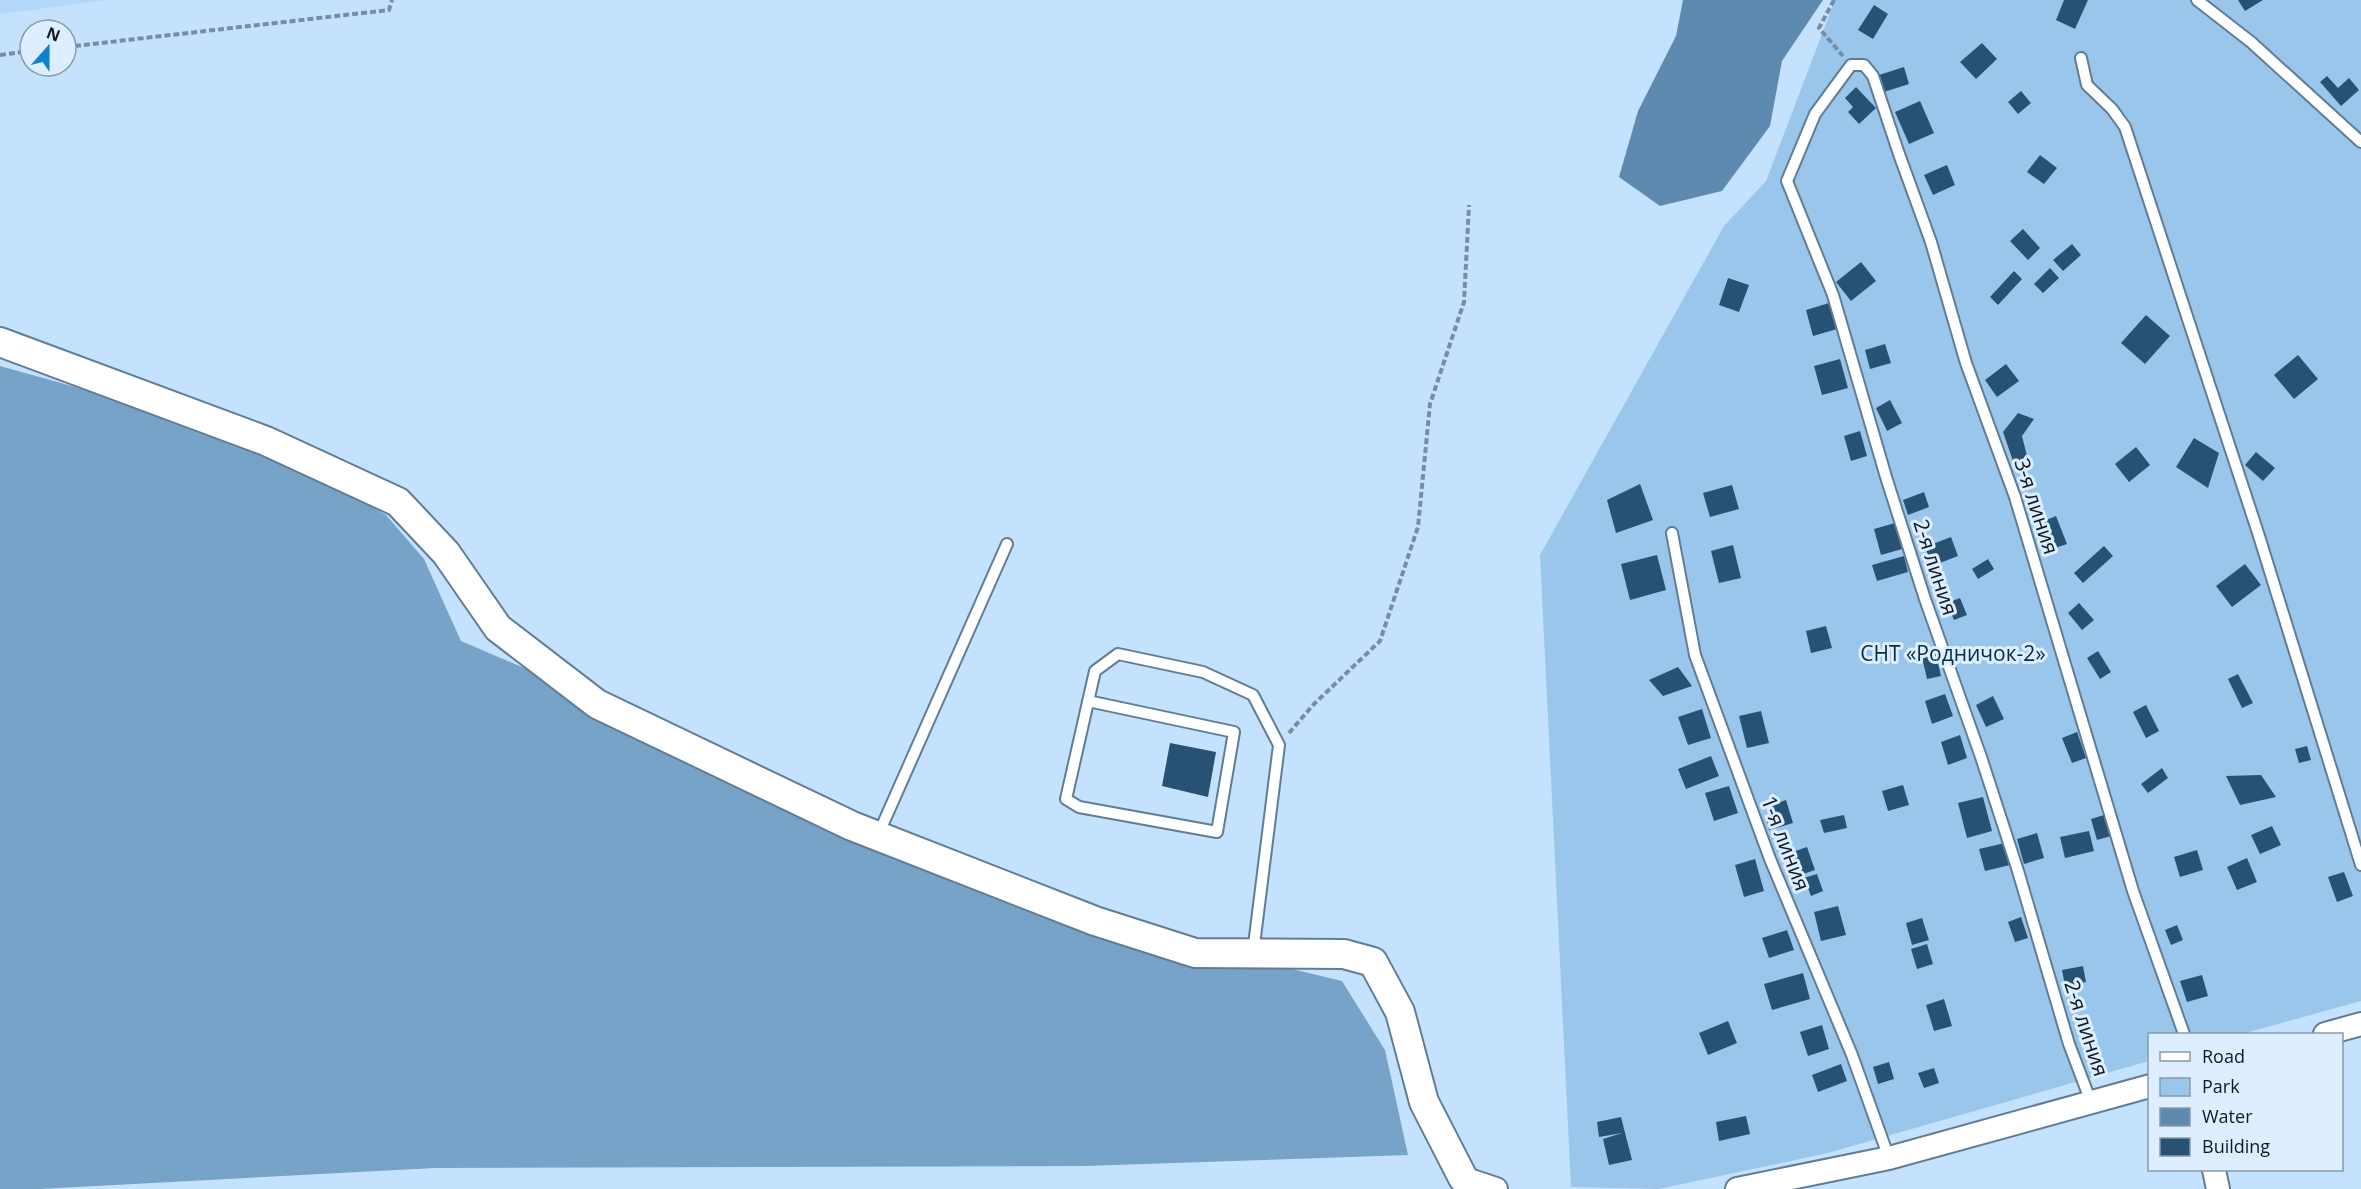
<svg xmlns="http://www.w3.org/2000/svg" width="2361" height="1189" font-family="'Open Sans',sans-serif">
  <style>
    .built { fill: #b3d7f8 }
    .green { fill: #9bc6eb }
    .forest { fill: #77a3c9 }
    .water { fill: #5f8aaf }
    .building { fill: #285274 }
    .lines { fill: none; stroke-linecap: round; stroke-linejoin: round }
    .service-casing { stroke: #617d95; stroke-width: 14 }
    .minor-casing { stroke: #617d95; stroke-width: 26 }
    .tertiary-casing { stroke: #617d95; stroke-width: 32 }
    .path { stroke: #778da1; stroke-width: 4; stroke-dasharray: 6 3; stroke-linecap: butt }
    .service { stroke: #fff; stroke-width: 10 }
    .minor { stroke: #fff; stroke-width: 22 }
    .tertiary { stroke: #fff; stroke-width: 28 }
    .labels { text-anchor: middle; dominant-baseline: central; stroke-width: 6; stroke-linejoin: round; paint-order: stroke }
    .street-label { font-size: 21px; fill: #0f1a23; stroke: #dceeff }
    .park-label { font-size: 21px; fill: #092c46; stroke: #dceeff }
  </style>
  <rect width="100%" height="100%" fill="#c4e2fe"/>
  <path class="built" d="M0,0h105l-105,14z"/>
  <path class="green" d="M1835,0h526v1001l-119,33h-92l-1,27 -321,92 -169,36 -88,-2 -31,-632 184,-329 42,-45z"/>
  <path class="forest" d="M0,366l111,31 201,77 74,41 38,44 37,82 68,29 198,106 259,110 281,77 75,18 43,69 23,105 -323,11 -650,2 -395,21h-40z"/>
  <path class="water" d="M1683,0h140l-41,61 -12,65 -48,65 -62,15 -41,-29 19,-66 38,-75z"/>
  <path class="building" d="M2064,0h24l-13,29 -19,-9z
    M2238,0h25l-18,11z
    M1874,5l14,9 -15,25 -15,-9z
    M1982,43l15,16 -21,20 -16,-17z
    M1904,67l5,17 -25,8 -5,-17z
    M2327,76l11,12 11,-10 10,12 -18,16 -21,-24z
    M1856,87l20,21 -17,16 -11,-12 5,-5 -8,-9z
    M2021,91l10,12 -13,11 -10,-12z
    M1920,101l14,32 -25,11 -14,-32z
    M2040,155l17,13 -13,16 -17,-12z
    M1947,165l8,20 -22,10 -9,-20z
    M2023,229l17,19 -12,12 -18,-19z
    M2072,244l9,11 -18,16 -10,-11z
    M1861,262l15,19 -25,20 -15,-19z
    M2050,268l9,10 -16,15 -9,-9z
    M2014,271l8,8 -24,26 -8,-8z
    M1728,278l21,7 -10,27 -20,-7z
    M1829,303l8,26 -24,7 -7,-26z
    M2146,315l24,21 -25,28 -24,-21z
    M1885,344l6,19 -21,6 -5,-19z
    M2298,355l20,24 -24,20 -20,-24z
    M1840,359l8,29 -26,7 -8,-29z
    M2006,364l13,17 -22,16 -12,-17z
    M1890,400l12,23 -15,8 -11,-23z
    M2018,413l16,6 -12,17 6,24 -14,4 -11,-32z
    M1860,431l7,25 -16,5 -7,-25z
    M2194,438l25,15 -11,35 -32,-21z
    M2136,447l14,18 -21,17 -14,-18z
    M2256,452l19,16 -12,13 -18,-16z
    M1640,484l13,36 -37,13 -9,-33z
    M1732,485l7,24 -29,8 -7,-24z
    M1924,492l5,15 -21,8 -5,-15z
    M2056,516l11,28 -18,6 -10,-27z
    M1895,523l7,26 -21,6 -7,-26z
    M1951,537l7,19 -26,10 -7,-19z
    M1733,545l8,33 -22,5 -8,-32z
    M2104,546l9,10 -30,27 -9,-10z
    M1657,555l9,35 -36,10 -9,-36z
    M1904,556l4,16 -31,9 -5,-16z
    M1988,559l6,10 -16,10 -6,-10z
    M2245,564l16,21 -29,22 -16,-21z
    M1960,598l7,17 -13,5 -7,-17z
    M2079,603l15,17 -12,10 -14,-17z
    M1826,626l6,22 -21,5 -5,-22z
    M1935,650l6,26 -14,3 -6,-26z
    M2098,651l13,21 -11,7 -13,-21z
    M1678,667l14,19 -29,10 -14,-16z
    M2238,674l15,29 -11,5 -14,-29z
    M1945,694l8,22 -21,8 -7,-23z
    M1993,696l11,23 -18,8 -10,-22z
    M2146,705l13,26 -13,7 -13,-26z
    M1702,709l9,29 -23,7 -10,-28z
    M1761,711l8,32 -22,5 -8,-32z
    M2077,732l9,26 -14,5 -10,-25z
    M1960,735l7,23 -19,7 -7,-23z
    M1170,743l46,9 -8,45 -46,-11z
    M2307,746l4,14 -12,3 -4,-14z
    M1711,756l8,20 -33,13 -8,-20z
    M2162,768l6,10 -20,15 -7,-9z
    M2261,775l15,22 -36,8 -14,-29z
    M1903,785l6,20 -21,6 -6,-20z
    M1729,786l9,27 -24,8 -9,-28z
    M1983,797l9,34 -25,7 -9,-35z
    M1786,800l7,23 -24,7 -3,-12 8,-3 -3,-10z
    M1844,815l3,13 -23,5 -4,-13z
    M2104,815l7,21 -14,4 -6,-21z
    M2272,826l9,19 -21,9 -9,-19z
    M2089,831l5,20 -29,7 -5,-21z
    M2037,833l7,25 -20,6 -7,-25z
    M2005,843l5,22 -25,6 -6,-22z
    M1807,847l8,23 -23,8 -8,-23z
    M2197,850l6,20 -23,7 -6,-20z
    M2247,858l10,24 -20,8 -10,-23z
    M1755,859l9,32 -20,6 -9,-32z
    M2344,872l9,24 -16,6 -9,-25z
    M1817,874l6,17 -12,5 -7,-18z
    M1838,906l8,29 -25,6 -7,-29z
    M2021,917l7,21 -13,4 -7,-20z
    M1922,918l7,22 -17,5 -6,-22z
    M2177,925l6,15 -12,5 -6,-15z
    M1787,930l7,20 -25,8 -7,-20z
    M1927,944l6,20 -16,5 -6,-20z
    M2083,966l3,16 -21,4 -3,-16z
    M1803,973l7,26 -38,11 -8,-26z
    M2202,975l6,21 -21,6 -7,-21z
    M1944,999l8,27 -18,5 -8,-26z
    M1728,1021l9,22 -29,12 -9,-22z
    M1822,1025l7,24 -21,7 -8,-24z
    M1889,1062l5,17 -16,5 -5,-17z
    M1841,1064l6,17 -29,11 -6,-17z
    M1934,1068l5,15 -15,5 -6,-15z
    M1746,1116l4,18 -31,7 -3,-19z
    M1621,1117l11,43 -23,5 -6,-26 19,-6 -23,4 -2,-15z"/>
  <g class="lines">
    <g class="service-casing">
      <path id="service" d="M2197,0l54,42 110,100
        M2081,58l6,27 25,24 13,18 134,409 102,329
        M1672,533l23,122 75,204 82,196 37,103
        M1088,701l146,31 -17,100 -138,-25 -13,-8 29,-128 23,-17 85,18 50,23 26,50 -26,208
        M878,835l129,-291
        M2091,1102l-22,-58 -51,-173 -37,-114 -56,-158 -39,-122 -53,-182 -46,-114 28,-67 36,-49h13l9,11 26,78 32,88 35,121 49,134 118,394 51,143"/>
    </g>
    <g class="minor-casing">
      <path id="minor" d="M2325,1034l36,-10
        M2214,1170l4,19
        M1463,1178l33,11
        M1737,1189l152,-31 261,-72"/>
    </g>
    <g class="tertiary-casing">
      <path id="tertiary" d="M0,342l266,99 132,61 48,51 52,75 99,76 255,122 243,95 100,32 149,1 29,8 27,50 24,90 39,76"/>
    </g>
    <path class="path" d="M1834,0l-15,28 24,28
      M66,47l323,-37 3,-10
      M0,55l30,-4
      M1289,733l24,-28 67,-64 38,-114 12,-123 34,-102 5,-97"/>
    <use href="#service" class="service"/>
    <use href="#minor" class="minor"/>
    <use href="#tertiary" class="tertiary"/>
  </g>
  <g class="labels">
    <g class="street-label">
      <text transform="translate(2037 506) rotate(72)">3-я линия</text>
      <text transform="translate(1936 567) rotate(72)">2-я линия</text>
      <text transform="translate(1786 843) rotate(69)">1-я линия</text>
      <text transform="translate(2087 1028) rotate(72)">2-я линия</text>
    </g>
    <g class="park-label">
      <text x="1953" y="653">СНТ «Родничок-2»</text>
    </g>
  </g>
  <rect x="2148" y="1033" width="195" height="138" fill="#dceeff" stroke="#8a99a7" stroke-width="1.5"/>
  <rect x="2160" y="1052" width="30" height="9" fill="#ffffff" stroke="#8a99a7" stroke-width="1.5"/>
  <text x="2202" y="1063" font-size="18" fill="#0f1a23">Road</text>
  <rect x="2160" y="1078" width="30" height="18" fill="#9bc6eb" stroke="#8a99a7" stroke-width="1.5"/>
  <text x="2202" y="1093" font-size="18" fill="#0f1a23">Park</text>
  <rect x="2160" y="1108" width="30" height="18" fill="#5f8aaf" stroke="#8a99a7" stroke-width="1.5"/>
  <text x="2202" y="1123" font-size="18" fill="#0f1a23">Water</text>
  <rect x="2160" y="1138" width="30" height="18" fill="#285274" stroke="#8a99a7" stroke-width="1.5"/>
  <text x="2202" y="1153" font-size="18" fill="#0f1a23">Building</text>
  <g transform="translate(48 48) rotate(21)"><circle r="28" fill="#dceeff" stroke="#8a99a7" stroke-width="1.5"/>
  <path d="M0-4.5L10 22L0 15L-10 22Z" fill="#0f81ca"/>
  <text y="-9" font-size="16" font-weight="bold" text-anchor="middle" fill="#0f1a23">N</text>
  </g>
</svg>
